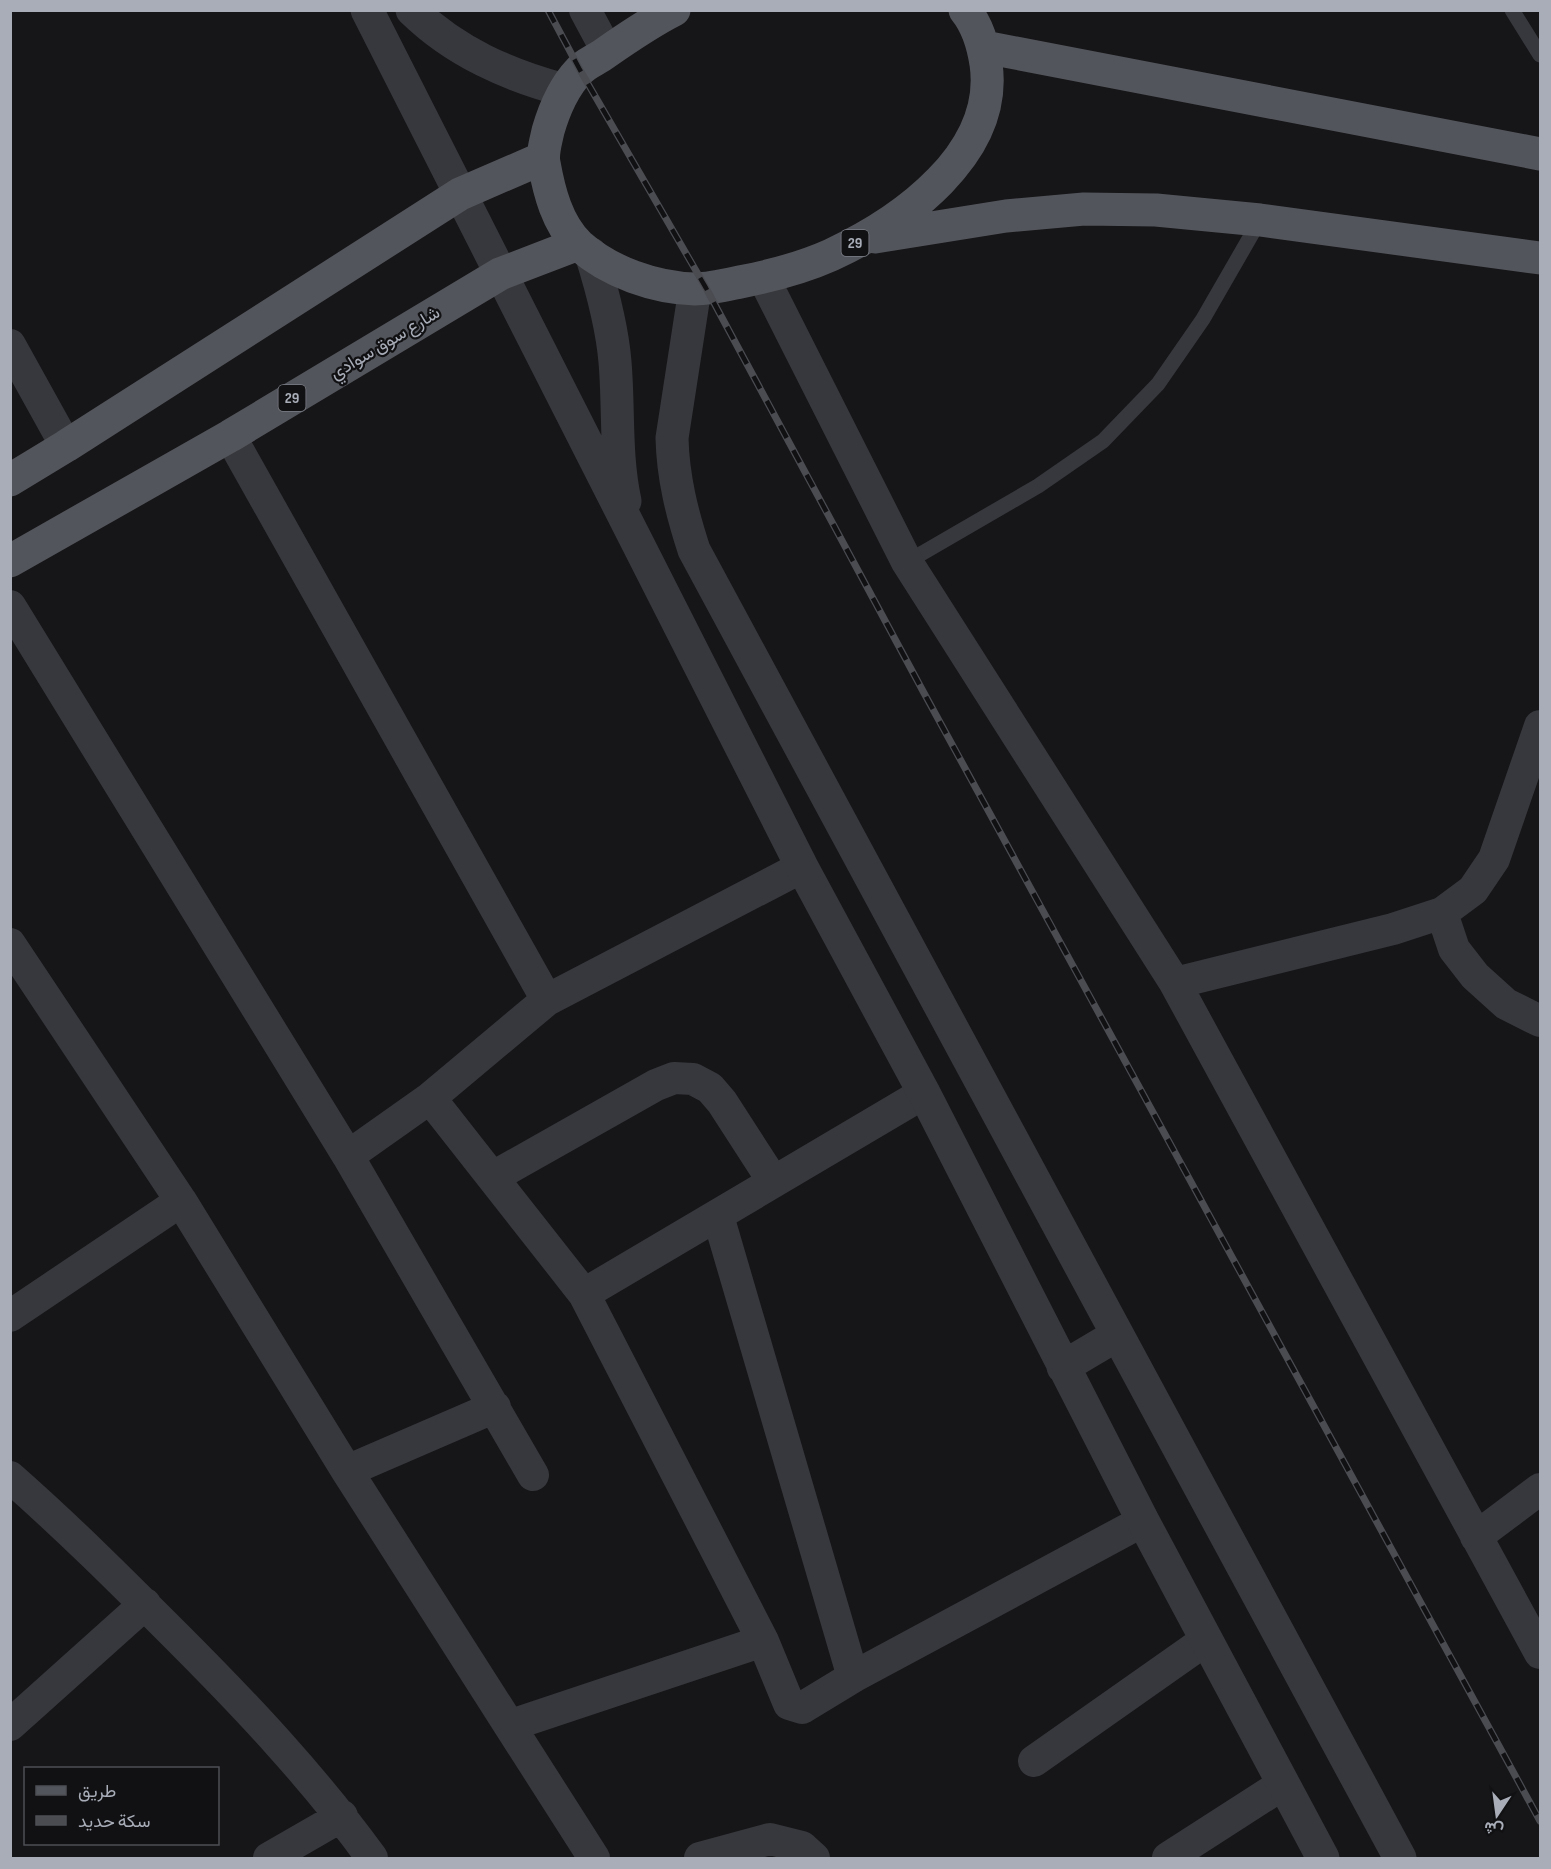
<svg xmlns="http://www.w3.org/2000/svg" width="1551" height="1869" font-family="'Sofia Sans Condensed',Vazirmatn,sans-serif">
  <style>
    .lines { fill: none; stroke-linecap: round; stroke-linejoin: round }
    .service { stroke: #37383d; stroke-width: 15 }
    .minor { stroke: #37383d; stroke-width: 32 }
    .tertiary { stroke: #37383d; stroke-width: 33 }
    .primary { stroke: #53555c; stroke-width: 33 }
    .rail-casing { stroke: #4a4c52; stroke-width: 7 }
    .rail { stroke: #111113; stroke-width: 4.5; stroke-dasharray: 14; stroke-linecap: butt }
    .labels { text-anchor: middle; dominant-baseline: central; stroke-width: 4.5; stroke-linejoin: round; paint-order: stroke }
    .shield { fill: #111113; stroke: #7b7e86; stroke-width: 1.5 }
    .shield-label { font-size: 16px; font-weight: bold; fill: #a8adb8 }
    .street-label { font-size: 18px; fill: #a8adb8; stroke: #111113 }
  </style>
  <rect width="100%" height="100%" fill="#161618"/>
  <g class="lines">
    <path class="service" d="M1512,10l28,45
      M907,562l131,-76 65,-45 55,-57 45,-65 57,-99"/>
    <path class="minor" d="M585,10l22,41
      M763,277l144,285 268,421 365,670
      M10,345l56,101
      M230,436l317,564
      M10,606l338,550 185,319
      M1442,913l12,36 21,27 31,28 34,17
      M10,944l171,257 166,270 247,387
      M1175,983l218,-54 49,-16 31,-23 21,-31 46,-133
      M430,1098l154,196 179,347 26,63 13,4 51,-31 290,-156
      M348,1156l82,-58 117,-98 255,-133
      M493,1177l163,-92 18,-7 19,1 17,9 12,14 51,79
      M718,1216l135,461
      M584,1294l340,-201
      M10,1316l171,-115
      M347,1471l148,-64
      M10,1477c58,51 112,105 166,159 70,70 138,142 196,222
      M1476,1537l64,-48
      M10,1725l135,-121
      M511,1725l252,-84
      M1034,1761l172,-121
      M269,1858l73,-42
      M700,1858l70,-19 32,8 12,11
      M1168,1858l115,-74"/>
    <path class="tertiary" d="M367,10l435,857 122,226 219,428 180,337
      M412,10c43,42 96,65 152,80
      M591,254c11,35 21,71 24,108 4,46 0,93 10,139
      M695,289l-23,149c1,40 10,75 22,112l706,1308
      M1063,1367l54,-32"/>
    <path class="primary" d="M674,10c-26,13 -50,30 -73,46 -8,5 -17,9 -22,15 -16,17 -25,39 -31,60 -2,10 -6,22 -4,32 5,28 13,61 35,82 30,27 76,43 116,44 15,0 31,-4 45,-7 31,-6 62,-14 91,-27 71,-33 168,-101 155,-191 -3,-20 -8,-38 -21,-54
      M984,47l556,107
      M875,237l131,-21 78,-7 72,1 104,10 280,38
      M10,480l56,-34 394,-252 83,-36
      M10,561l220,-125 270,-162 78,-30"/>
    <g class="rail-casing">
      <path id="rail" d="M548,10l32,60 126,218 218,405 616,1128"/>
    </g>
    <use href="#rail" class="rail"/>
  </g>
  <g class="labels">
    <g class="shield">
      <rect x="841.5" y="230" width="27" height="26" rx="4.5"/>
      <rect x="278.5" y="385" width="27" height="26" rx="4.5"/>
    </g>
    <g class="shield-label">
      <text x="855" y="243">29</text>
      <text x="292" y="398">29</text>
    </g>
    <g class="street-label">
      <text transform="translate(385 343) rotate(-31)">شارع سوق سوادي</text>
    </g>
  </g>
  <rect width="1551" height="1869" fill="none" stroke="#a8adb8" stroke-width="24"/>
  <rect x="24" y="1767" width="195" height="78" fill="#111113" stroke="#4d4f55" stroke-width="1.5"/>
  <rect x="36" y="1786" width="30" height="9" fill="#53555c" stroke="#4d4f55" stroke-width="1.5"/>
  <text x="78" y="1797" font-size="18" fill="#a8adb8">طريق</text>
  <rect x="36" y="1816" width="30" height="9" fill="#4a4c52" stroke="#4d4f55" stroke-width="1.5"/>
  <text x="78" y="1827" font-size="18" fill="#a8adb8">سكة حديد</text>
  <g transform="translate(1497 1815) rotate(193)" stroke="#111113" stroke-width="4.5" paint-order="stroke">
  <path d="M0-4.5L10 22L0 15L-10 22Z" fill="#a8adb8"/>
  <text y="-9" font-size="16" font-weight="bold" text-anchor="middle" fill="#a8adb8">ش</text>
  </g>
</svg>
